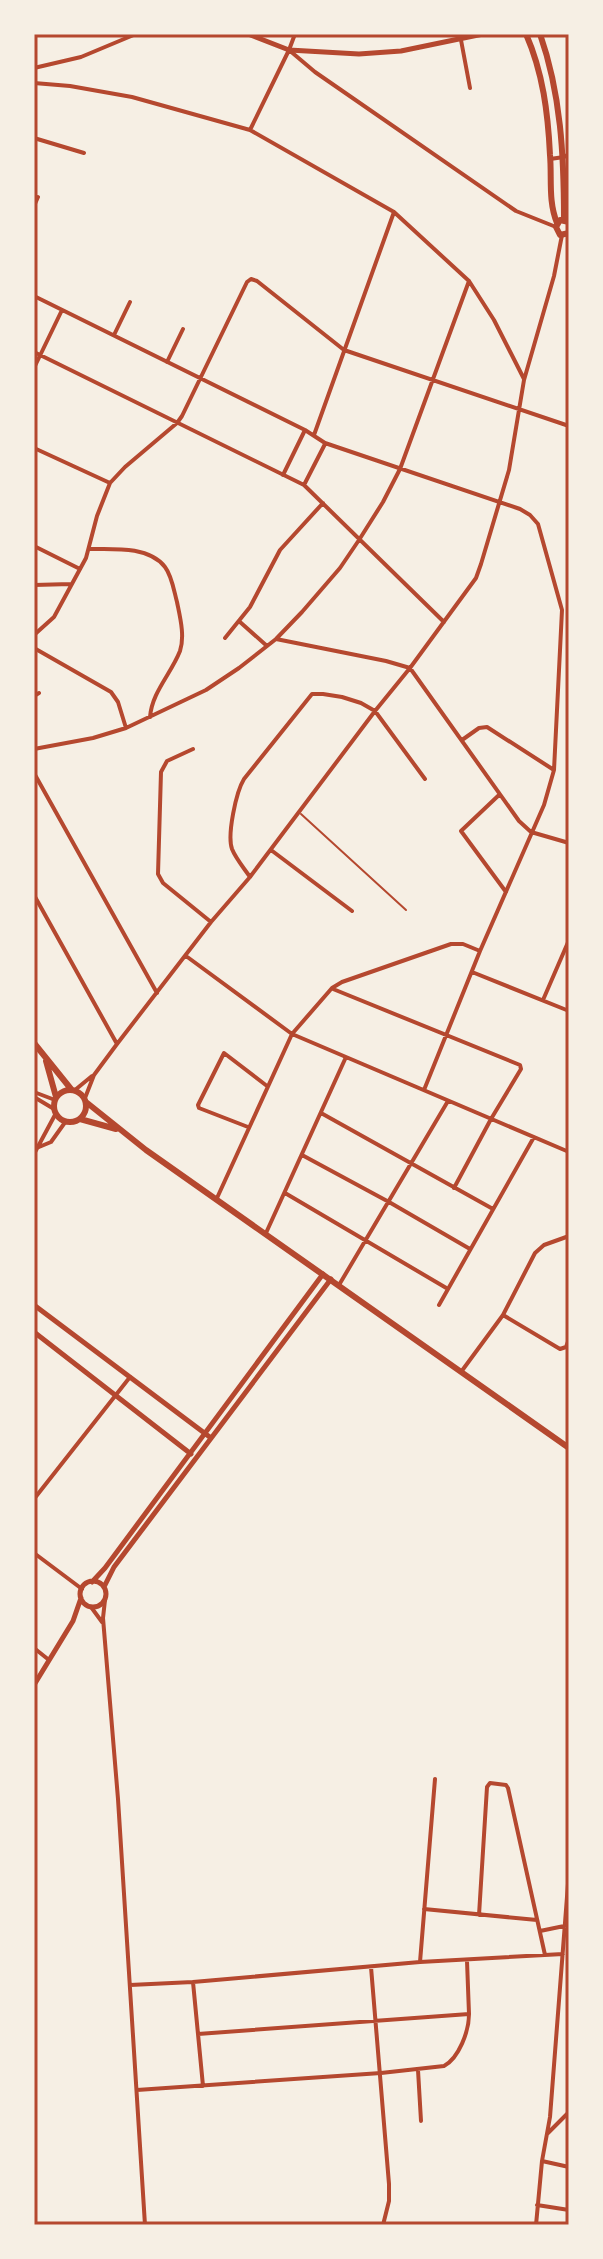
<svg xmlns="http://www.w3.org/2000/svg" width="603" height="2259" font-family="Barlow,sans-serif">
  <style>
    .lines { fill: none; stroke-linecap: round; stroke-linejoin: round }
    .service { stroke: #b5482f; stroke-width: 2 }
    .minor { stroke: #b5482f; stroke-width: 4 }
    .tertiary { stroke: #b5482f; stroke-width: 5 }
    .secondary { stroke: #b5482f; stroke-width: 6 }
    .primary { stroke: #b5482f; stroke-width: 6 }
    .neatline { fill: none; stroke: #b5482f; stroke-width: 3 }
  </style>
  <rect width="100%" height="100%" fill="#f6efe4"/>
  <g class="lines">
    <path class="service" d="M301,814l105,96"/>
    <path class="minor" d="M461,40l9,48
      M289,50l26,22 201,139 40,16
      M34,68l47,-11 55,-23
      M34,83l36,3 62,11 118,33 144,82 75,69 25,39 30,59
      M250,130l39,-80 6,-16
      M34,138l50,15
      M550,159l14,-2 5,-3
      M34,206l4,-9
      M34,296l271,134 20,13 195,66 10,6 8,9 24,86 -8,160 -10,35 -64,146 -56,139
      M114,335l16,-33
      M34,352l270,133 140,137
      M167,362l16,-33
      M34,368l28,-58
      M314,435l80,-223
      M34,448l76,35
      M283,475l22,-45
      M304,485l21,-41
      M34,546l46,23
      M90,549c23,0 59,-3 75,18 7,9 9,24 12,35 3,15 8,34 3,49 -9,23 -28,41 -30,66
      M34,585l37,-1
      M240,622l27,24
      M34,635l20,-18 32,-59 11,-42 13,-33 15,-16 52,-44 5,-7 65,-134 4,-3 6,2 87,69 225,76
      M225,638l25,-31 30,-57 43,-47
      M276,639l110,22 24,7 109,153 12,11 38,11
      M34,648l77,44 7,10 8,26
      M34,696l5,-3
      M462,740l17,-12 8,-1 67,43
      M34,749l59,-11 33,-10 80,-38 33,-22 37,-29 26,-27 38,-44 19,-28 24,-38 17,-33 69,-188
      M193,749l-26,12 -6,11 -3,102 5,9 48,39
      M34,773l123,220
      M499,795l-38,36 45,61
      M271,850l81,61
      M250,877c-6,-9 -14,-18 -18,-28 -5,-14 4,-57 12,-70l68,-85h11l19,3 19,6 14,8 50,68
      M34,895l83,149
      M186,956l106,78 277,118
      M472,972l97,39
      M333,989l187,76 1,4 -30,50 -37,69
      M543,1000l26,-60
      M75,1090l17,-14
      M34,1092l21,8
      M34,1097l20,12
      M85,1098l9,-23 23,-31 94,-122 39,-45 125,-166 35,-43 66,-90 5,-14 28,-94 15,-90 30,-104 8,-41
      M321,1113l172,96
      M248,1127l-49,-19 -1,-3 26,-52 43,33
      M39,1147l12,-5 15,-21
      M34,1154l22,-41
      M302,1155l87,47 81,47
      M285,1193l163,96
      M217,1198l75,-164 40,-46 10,-6 109,-38h12l17,7
      M266,1233l80,-176
      M339,1285l109,-184
      M439,1305l95,-168
      M503,1315l57,34 6,-2 3,-8
      M461,1372l42,-57 32,-62 9,-8 25,-9
      M34,1499l96,-122
      M34,1553l48,36
      M105,1600l-2,18 15,181 27,426
      M91,1607l11,15
      M34,1648l15,12
      M424,1909l113,11
      M479,1915l8,-128 3,-4 16,2 2,3 37,167
      M540,1931l29,-6
      M467,1961l2,53
      M420,1962l15,-183
      M371,1967l18,217v17l-6,24
      M193,1982l10,104
      M130,1985l63,-3 227,-20 143,-8
      M418,2070l3,51
      M137,2090l244,-17 63,-7c15,-8 25,-35 25,-52l-271,20
      M548,2133l21,-21
      M542,2161l27,6
      M537,2205l32,5
      M536,2225l6,-64 8,-44 19,-246"/>
    <path class="tertiary" d="M248,34l41,16 70,4 42,-3 82,-17
      M34,1305l177,133
      M34,1332l157,122
      M80 1594a13 13 0 1 1 26 0a13 13 0 1 1-26 0Z
      M92,1582l13,-14 218,-294
      M104,1587l10,-20 217,-288
      M34,1685l39,-64 8,-23"/>
    <path class="secondary" d="M34,1043l37,46
      M46,1061l10,36
      M54 1106a16 16 0 1 1 32 0a16 16 0 1 1-32 0Z
      M86,1102l60,48 423,298
      M80,1119l36,10"/>
    <path class="primary" d="M526,34c17,39 22,79 24,121 2,23 -2,46 7,68
      M540,34c21,60 24,122 24,186
      M569,222l-9,-2 -4,7 4,8 9,-2"/>
  </g>
  <rect width="603" height="2259" fill="none" stroke="#f6efe4" stroke-width="72"/>
  <rect x="36" y="36" width="531" height="2187" class="neatline"/>
</svg>
